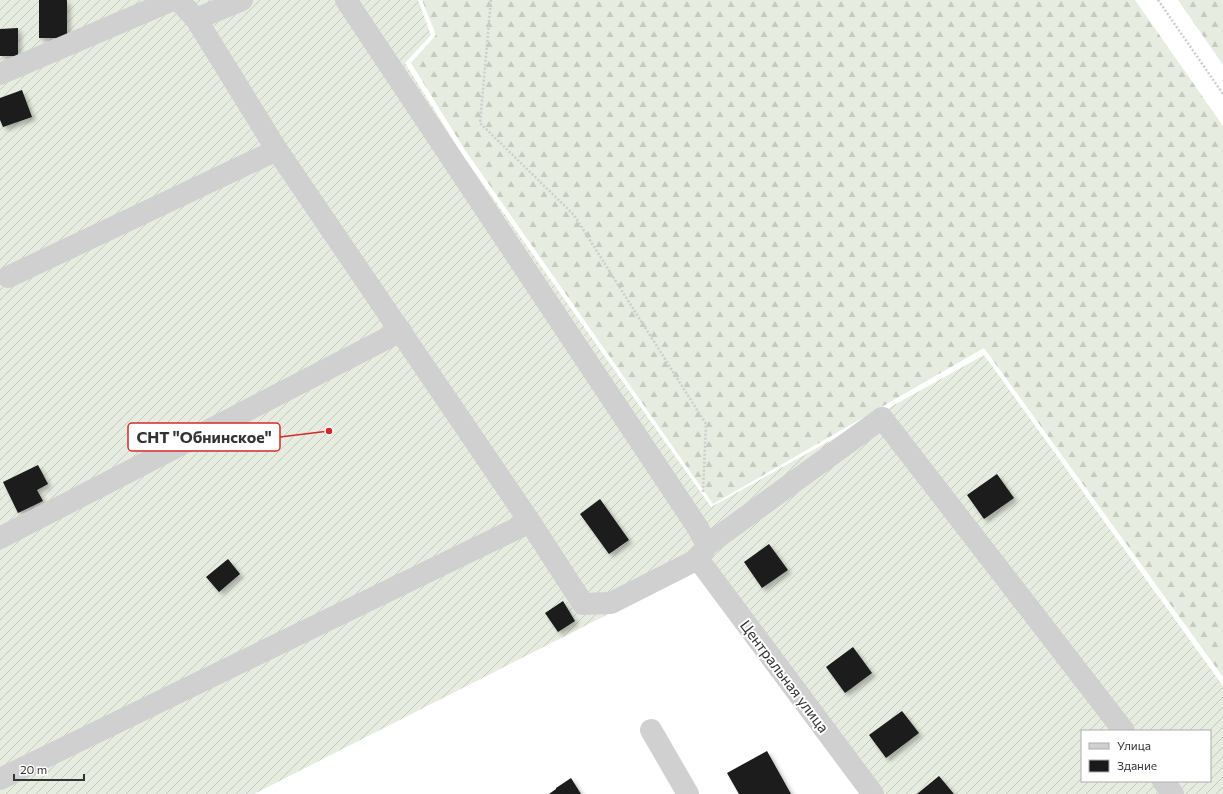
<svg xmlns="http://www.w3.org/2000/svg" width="1223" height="794" font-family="Commissioner,sans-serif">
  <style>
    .forest { fill: url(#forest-firs) }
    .garden { fill: url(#garden-furrows); fill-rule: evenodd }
    .building { fill: #1a1a1a; filter: url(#shadow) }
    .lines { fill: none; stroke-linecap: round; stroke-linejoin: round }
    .path { stroke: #cdcdcd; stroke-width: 2.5; stroke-dasharray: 2 2; stroke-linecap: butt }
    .minor { stroke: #d0d0d0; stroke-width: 22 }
    .labels { text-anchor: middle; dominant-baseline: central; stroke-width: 4; stroke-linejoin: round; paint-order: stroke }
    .street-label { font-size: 15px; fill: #333; stroke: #fff }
    .leader { fill: none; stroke: #d62828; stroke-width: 1.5 }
    .callout-dot { fill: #d62828; stroke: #fff; stroke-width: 1.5 }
    .callout { fill: #fff; stroke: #d62828; stroke-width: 1.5 }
    .callout-label { font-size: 16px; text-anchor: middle; font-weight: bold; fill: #333 }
  </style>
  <defs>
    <pattern id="forest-firs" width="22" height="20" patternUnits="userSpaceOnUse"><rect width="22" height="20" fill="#e6ecdf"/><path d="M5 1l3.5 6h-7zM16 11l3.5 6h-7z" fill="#c6cbc0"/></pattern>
    <pattern id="garden-furrows" width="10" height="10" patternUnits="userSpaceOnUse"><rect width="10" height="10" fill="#e6ecdf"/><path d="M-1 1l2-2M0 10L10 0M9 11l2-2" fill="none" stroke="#c6cbc0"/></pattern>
    <filter id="shadow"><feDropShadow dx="3.5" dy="3.5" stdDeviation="2" flood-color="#0004"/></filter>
  </defs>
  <rect width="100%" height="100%" fill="#fff"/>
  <path class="forest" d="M422,0h713l88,126v551l-239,-329 -271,156 -248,-354 -54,-87 25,-28z
    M1178,0h45v65z"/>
  <path class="garden" d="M0,0h418l13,35 -26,28 57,91 249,353 273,-152 239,331v108h-347l-179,-225 -443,225h-254zM1082,731h128v50h-128z"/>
  <path class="building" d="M39,0h28v38h-28z
    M18,28v28h-18v-27z
    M22,90l10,27 -29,10 -3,-7v-22z
    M38,465l10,19 -11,6 6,11 -25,12 -15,-31z
    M997,474l17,24 -30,21 -17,-24z
    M600,499l29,41 -20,14 -29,-40z
    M769,544l19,26 -26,18 -18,-26z
    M228,559l12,15 -21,18 -13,-15z
    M563,601l12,20 -17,11 -13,-19z
    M853,647l19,26 -27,20 -19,-26z
    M902,711l17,22 -33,25 -17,-23z
    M767,751l24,43h-52l-12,-21z
    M939,776l15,18h-37z
    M571,778l10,16h-32l7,-5v-1z"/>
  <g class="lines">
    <path class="path" d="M491,0l-11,123 94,92 132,209 -3,68
      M1158,0l65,94"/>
    <path class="minor" d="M178,0l18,19 81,131 253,372 53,82 28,-1 87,-44 9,-14 -9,-17 -352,-528
      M196,19l46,-19
      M0,74l173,-74
      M8,277l269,-127
      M0,538l401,-207
      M707,545l175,-127 242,313
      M698,559l175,235
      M651,730l37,64
      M0,779l530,-257
      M1163,781l10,13"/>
  </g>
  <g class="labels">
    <g class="street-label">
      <text transform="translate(785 676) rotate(53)">Центральная улица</text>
    </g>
  </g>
  <path class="leader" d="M329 431L280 437"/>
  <circle class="callout-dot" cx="329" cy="431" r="4"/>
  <rect class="callout" x="128" y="423" width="152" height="28" rx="4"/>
  <g class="callout-label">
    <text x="204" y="443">СНТ "Обнинское"</text>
  </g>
  <rect x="1081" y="730" width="130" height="52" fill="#ffffff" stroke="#adadad"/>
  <rect x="1089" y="743" width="20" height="6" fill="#d0d0d0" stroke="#adadad"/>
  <text x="1117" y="750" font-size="12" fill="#333333">Улица</text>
  <rect x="1089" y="760" width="20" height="12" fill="#1a1a1a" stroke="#adadad"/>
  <text x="1117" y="770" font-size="12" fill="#333333">Здание</text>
  <path d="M14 774v6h70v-6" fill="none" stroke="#333333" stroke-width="2"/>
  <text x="20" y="774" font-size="12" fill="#333333" stroke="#ffffff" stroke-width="3" paint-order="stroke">20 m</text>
</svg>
